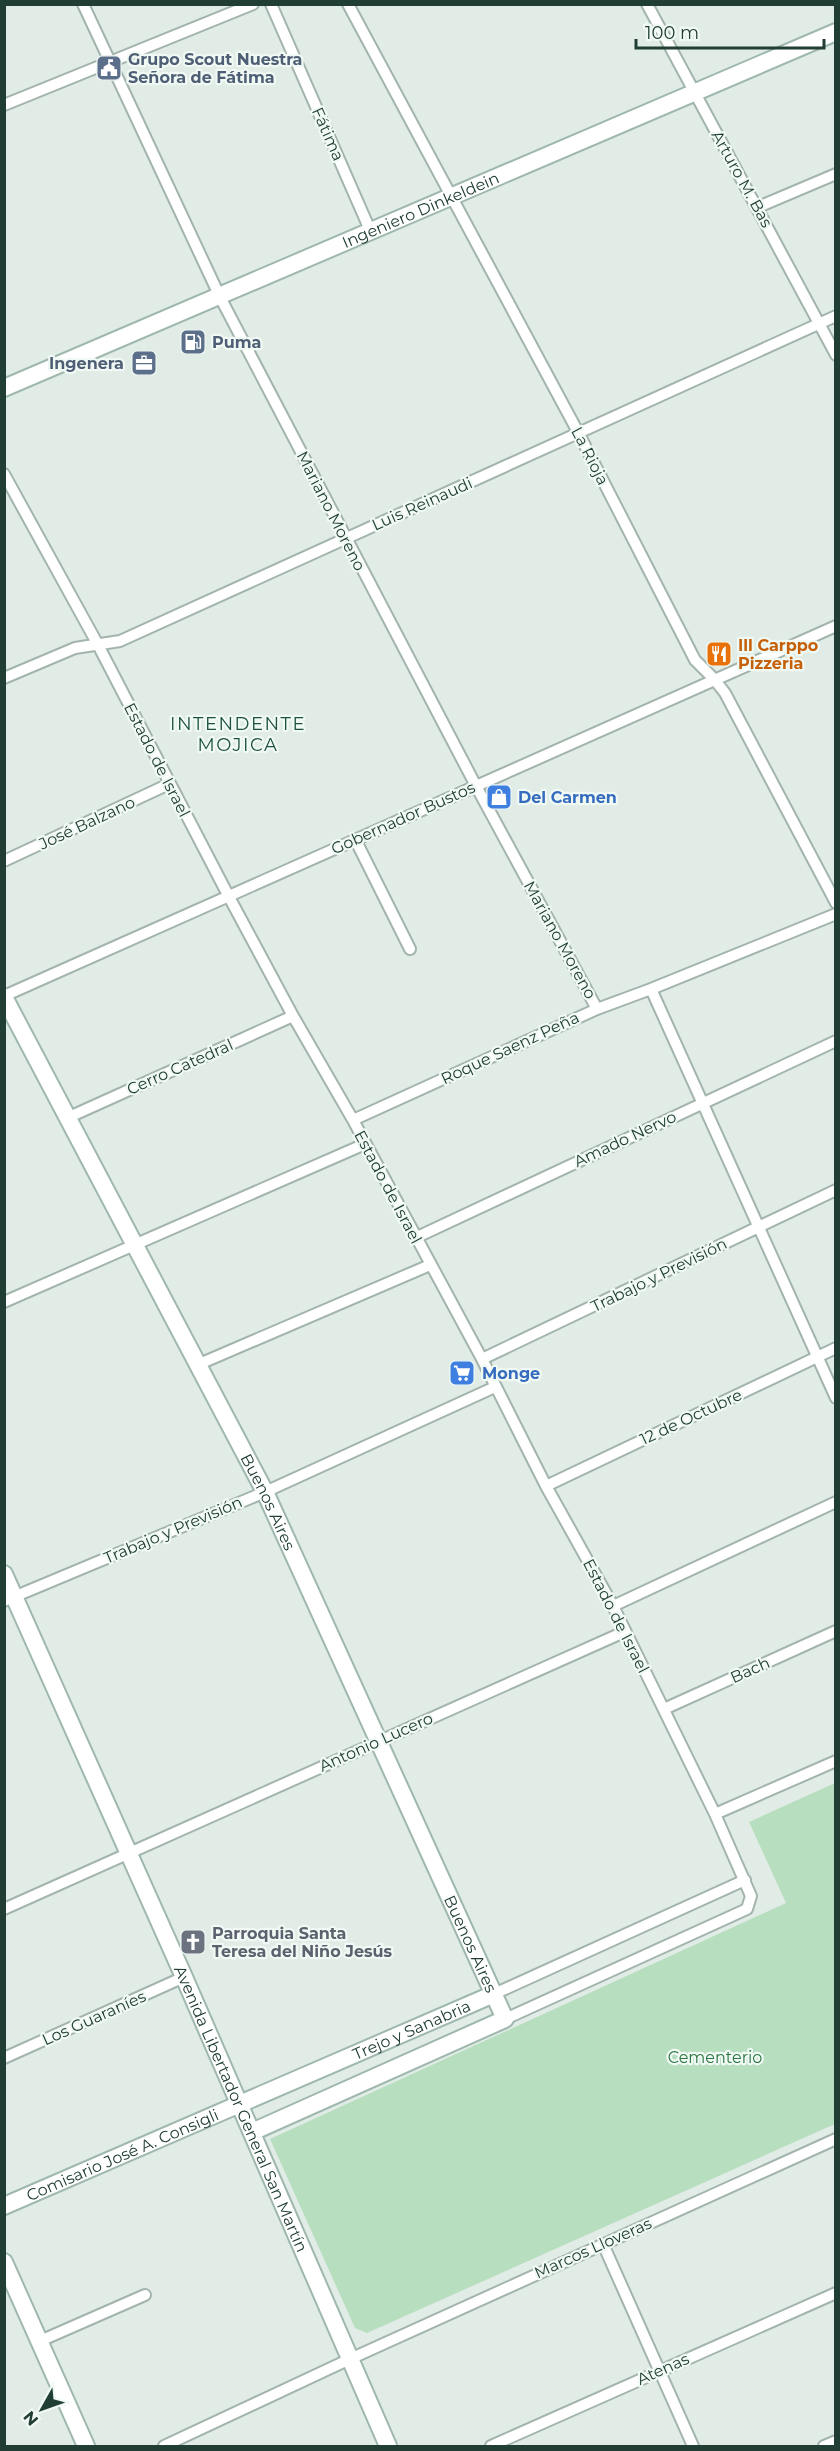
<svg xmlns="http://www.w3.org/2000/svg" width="840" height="2451" font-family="Montserrat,sans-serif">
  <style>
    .green { fill: #b8dec0 }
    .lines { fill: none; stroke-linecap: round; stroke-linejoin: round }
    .minor-casing { stroke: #a3b4ad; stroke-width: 14 }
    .secondary-casing { stroke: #9fb8ad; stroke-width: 20 }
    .minor { stroke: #fff; stroke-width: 10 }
    .secondary { stroke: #fff; stroke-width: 16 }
    .labels { text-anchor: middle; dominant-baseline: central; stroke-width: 4.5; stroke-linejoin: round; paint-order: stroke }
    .service-label { font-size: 16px; font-weight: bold; fill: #4e5e75; stroke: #f1f9f4; text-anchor: start }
    .street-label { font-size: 16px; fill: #203e34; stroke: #f1f9f4 }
    .food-label { font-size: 16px; font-weight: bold; fill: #c56008; stroke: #f1f9f4; text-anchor: start }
    .shop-label { font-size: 16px; font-weight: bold; fill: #366cbe; stroke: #f1f9f4; text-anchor: start }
    .worship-label { font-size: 16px; font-weight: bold; fill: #5b616d; stroke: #f1f9f4; text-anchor: start }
    .park-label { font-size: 16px; fill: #297641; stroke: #f1f9f4 }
    .neighbourhood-label { font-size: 18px; letter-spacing: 1.5px; fill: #1b5140; stroke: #f1f9f4 }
  </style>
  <rect width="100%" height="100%" fill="#e1ece6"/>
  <path class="green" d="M835,1783v341l-468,209 -12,-5 -85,-189 516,-236 -37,-81z"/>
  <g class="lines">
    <g class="minor-casing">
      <path id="minor" d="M83,4l137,293 256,489 121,223
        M271,4l99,226
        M348,4l231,430 116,226 19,19 11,14 111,210
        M647,4l189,351
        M4,105l249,-101
        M758,207l78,-33
        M4,474l93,169 131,252 65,121 60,104 129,239 64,127 67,120 102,208 36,82 -4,13 -242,110
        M4,678l71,-30 45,-7 716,-325
        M355,839l55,110
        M4,861l165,-77
        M651,989l185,409
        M4,996l832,-370
        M67,1118l226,-102
        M353,1120l244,-111 54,-20 185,-75
        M415,1238l421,-197
        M4,1302l361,-158
        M482,1359l354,-169
        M197,1365l233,-100
        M546,1486l290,-138
        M4,1601l261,-109 230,-105
        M613,1606l223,-104
        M664,1709l172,-78
        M715,1814l121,-53
        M4,1909l620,-277
        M494,1994l251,-114
        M4,2058l180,-81
        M603,2244l90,202
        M40,2341l105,-46
        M164,2446l186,-87 486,-220
        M491,2446l345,-153
        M824,2446l12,-5"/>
    </g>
    <g class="secondary-casing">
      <g id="secondary">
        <path id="s1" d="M4,388l832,-356"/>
        <path id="s2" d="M4,997l261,495 240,527 -253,113"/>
        <path id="s3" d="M4,1574l180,403 204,469"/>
        <path id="s4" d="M4,2206l490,-212"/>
        <path d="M4,2262l82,184"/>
      </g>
    </g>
    <use href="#minor" class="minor"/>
    <use href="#secondary" class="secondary"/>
  </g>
  <defs>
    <g id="civic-square" transform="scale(1.35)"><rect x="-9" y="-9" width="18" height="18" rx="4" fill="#5c6f8a" stroke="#f1f9f4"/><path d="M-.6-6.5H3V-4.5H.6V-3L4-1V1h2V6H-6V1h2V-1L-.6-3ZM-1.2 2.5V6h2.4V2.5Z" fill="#fff"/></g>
    <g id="fuel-square" transform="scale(1.35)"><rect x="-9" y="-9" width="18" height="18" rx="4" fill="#5c6f8a" stroke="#f1f9f4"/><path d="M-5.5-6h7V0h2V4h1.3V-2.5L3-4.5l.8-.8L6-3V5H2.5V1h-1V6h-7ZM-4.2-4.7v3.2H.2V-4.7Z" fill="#fff"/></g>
    <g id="office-square" transform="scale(1.35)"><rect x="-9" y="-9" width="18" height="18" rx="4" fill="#5c6f8a" stroke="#f1f9f4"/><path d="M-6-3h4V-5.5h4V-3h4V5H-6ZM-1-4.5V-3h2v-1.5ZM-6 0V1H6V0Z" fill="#fff"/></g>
    <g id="restaurant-square" transform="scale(1.35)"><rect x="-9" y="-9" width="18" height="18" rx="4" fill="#e8710a" stroke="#f1f9f4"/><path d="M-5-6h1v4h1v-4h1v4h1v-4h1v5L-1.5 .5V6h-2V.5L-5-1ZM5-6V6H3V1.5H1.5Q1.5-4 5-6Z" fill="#fff"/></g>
    <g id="shop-square" transform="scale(1.35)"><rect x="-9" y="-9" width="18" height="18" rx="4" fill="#3f7fe0" stroke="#f1f9f4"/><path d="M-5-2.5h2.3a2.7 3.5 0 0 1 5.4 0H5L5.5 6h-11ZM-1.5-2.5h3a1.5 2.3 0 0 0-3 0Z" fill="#fff"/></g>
    <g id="supermarket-square" transform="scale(1.35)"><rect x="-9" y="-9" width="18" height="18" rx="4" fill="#3f7fe0" stroke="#f1f9f4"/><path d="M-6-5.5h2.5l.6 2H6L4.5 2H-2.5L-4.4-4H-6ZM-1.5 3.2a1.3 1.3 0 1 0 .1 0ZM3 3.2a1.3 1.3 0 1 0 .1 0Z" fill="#fff"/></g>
    <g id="church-square" transform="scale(1.35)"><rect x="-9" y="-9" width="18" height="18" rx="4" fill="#6b7280" stroke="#f1f9f4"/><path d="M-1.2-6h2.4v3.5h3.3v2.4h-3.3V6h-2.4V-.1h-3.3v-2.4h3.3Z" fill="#fff"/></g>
  </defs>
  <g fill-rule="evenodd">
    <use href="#civic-square" x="109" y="68"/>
    <use href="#fuel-square" x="193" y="342"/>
    <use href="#office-square" x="144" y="363"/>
    <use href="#restaurant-square" x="719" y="654"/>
    <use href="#shop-square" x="499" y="797"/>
    <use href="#supermarket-square" x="462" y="1373"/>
    <use href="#church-square" x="193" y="1942"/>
  </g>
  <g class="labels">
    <g class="service-label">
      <text x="128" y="59">Grupo Scout Nuestra<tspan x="128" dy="18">Señora de Fátima</tspan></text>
      <text x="212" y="342">Puma</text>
      <text x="124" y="363" text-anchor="end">Ingenera</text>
    </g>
    <g class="street-label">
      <text transform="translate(328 134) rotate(66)">Fátima</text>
      <text transform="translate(742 179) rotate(61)">Arturo M. Bas</text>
      <text stroke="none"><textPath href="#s1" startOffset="453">Ingeniero Dinkeldein</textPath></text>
      <text transform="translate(590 456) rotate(63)">La Rioja</text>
      <text transform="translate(422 504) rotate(-24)">Luis Reinaudi</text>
      <text transform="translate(331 511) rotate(63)">Mariano Moreno</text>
      <text transform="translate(157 760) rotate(63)">Estado de Israel</text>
      <text transform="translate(403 818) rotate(-24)">Gobernador Bustos</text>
      <text transform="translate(87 823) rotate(-25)">José Balzano</text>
      <text transform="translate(560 940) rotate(61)">Mariano Moreno</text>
      <text transform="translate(510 1048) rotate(-25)">Roque Saenz Peña</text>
      <text transform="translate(180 1067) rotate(-24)">Cerro Catedral</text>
      <text transform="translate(625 1139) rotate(-25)">Amado Nervo</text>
      <text transform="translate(388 1187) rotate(62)">Estado de Israel</text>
      <text transform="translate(659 1275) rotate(-26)">Trabajo y Previsión</text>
      <text transform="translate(691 1417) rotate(-25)">12 de Octubre</text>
      <text stroke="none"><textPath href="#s2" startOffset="570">Buenos Aires</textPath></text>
      <text transform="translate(173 1530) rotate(-23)">Trabajo y Previsión</text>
      <text transform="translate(616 1616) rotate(63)">Estado de Israel</text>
      <text transform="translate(750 1670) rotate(-24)">Bach</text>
      <text transform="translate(376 1742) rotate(-24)">Antonio Lucero</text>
      <text stroke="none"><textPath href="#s2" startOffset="1056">Buenos Aires</textPath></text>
      <text transform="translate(94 2018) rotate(-24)">Los Guaraníes</text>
      <text stroke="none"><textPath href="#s4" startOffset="444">Trejo y Sanabria</textPath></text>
      <text stroke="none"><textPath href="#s3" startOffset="585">Avenida Libertador General San Martín</textPath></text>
      <text stroke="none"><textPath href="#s4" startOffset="129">Comisario José A. Consigli</textPath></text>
      <text transform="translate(593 2248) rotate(-24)">Marcos Lloveras</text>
      <text transform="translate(663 2369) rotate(-24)">Atenas</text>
    </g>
    <g class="food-label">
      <text x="738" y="645">Ill Carppo<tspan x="738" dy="18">Pizzeria</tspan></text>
    </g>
    <g class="shop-label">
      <text x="518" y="797">Del Carmen</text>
      <text x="482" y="1373">Monge</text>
    </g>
    <g class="worship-label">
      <text x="212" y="1933">Parroquia Santa<tspan x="212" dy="18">Teresa del Niño Jesús</tspan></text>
    </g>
    <g class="park-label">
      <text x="715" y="2057">Cementerio</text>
    </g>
    <g class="neighbourhood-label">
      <text x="238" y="724">INTENDENTE<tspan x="238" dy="21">MOJICA</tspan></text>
    </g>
  </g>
  <rect width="840" height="2451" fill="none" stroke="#203e34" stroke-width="12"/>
  <g transform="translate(42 2409) rotate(230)" stroke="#f1f9f4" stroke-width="4.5" paint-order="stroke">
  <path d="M0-4.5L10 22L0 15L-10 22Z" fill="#203e34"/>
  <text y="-9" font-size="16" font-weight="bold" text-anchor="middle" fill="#203e34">N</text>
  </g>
  <path d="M636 39v9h188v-9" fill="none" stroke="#203e34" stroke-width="3"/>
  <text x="645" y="39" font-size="18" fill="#203e34" stroke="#f1f9f4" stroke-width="4.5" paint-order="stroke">100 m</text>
</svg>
